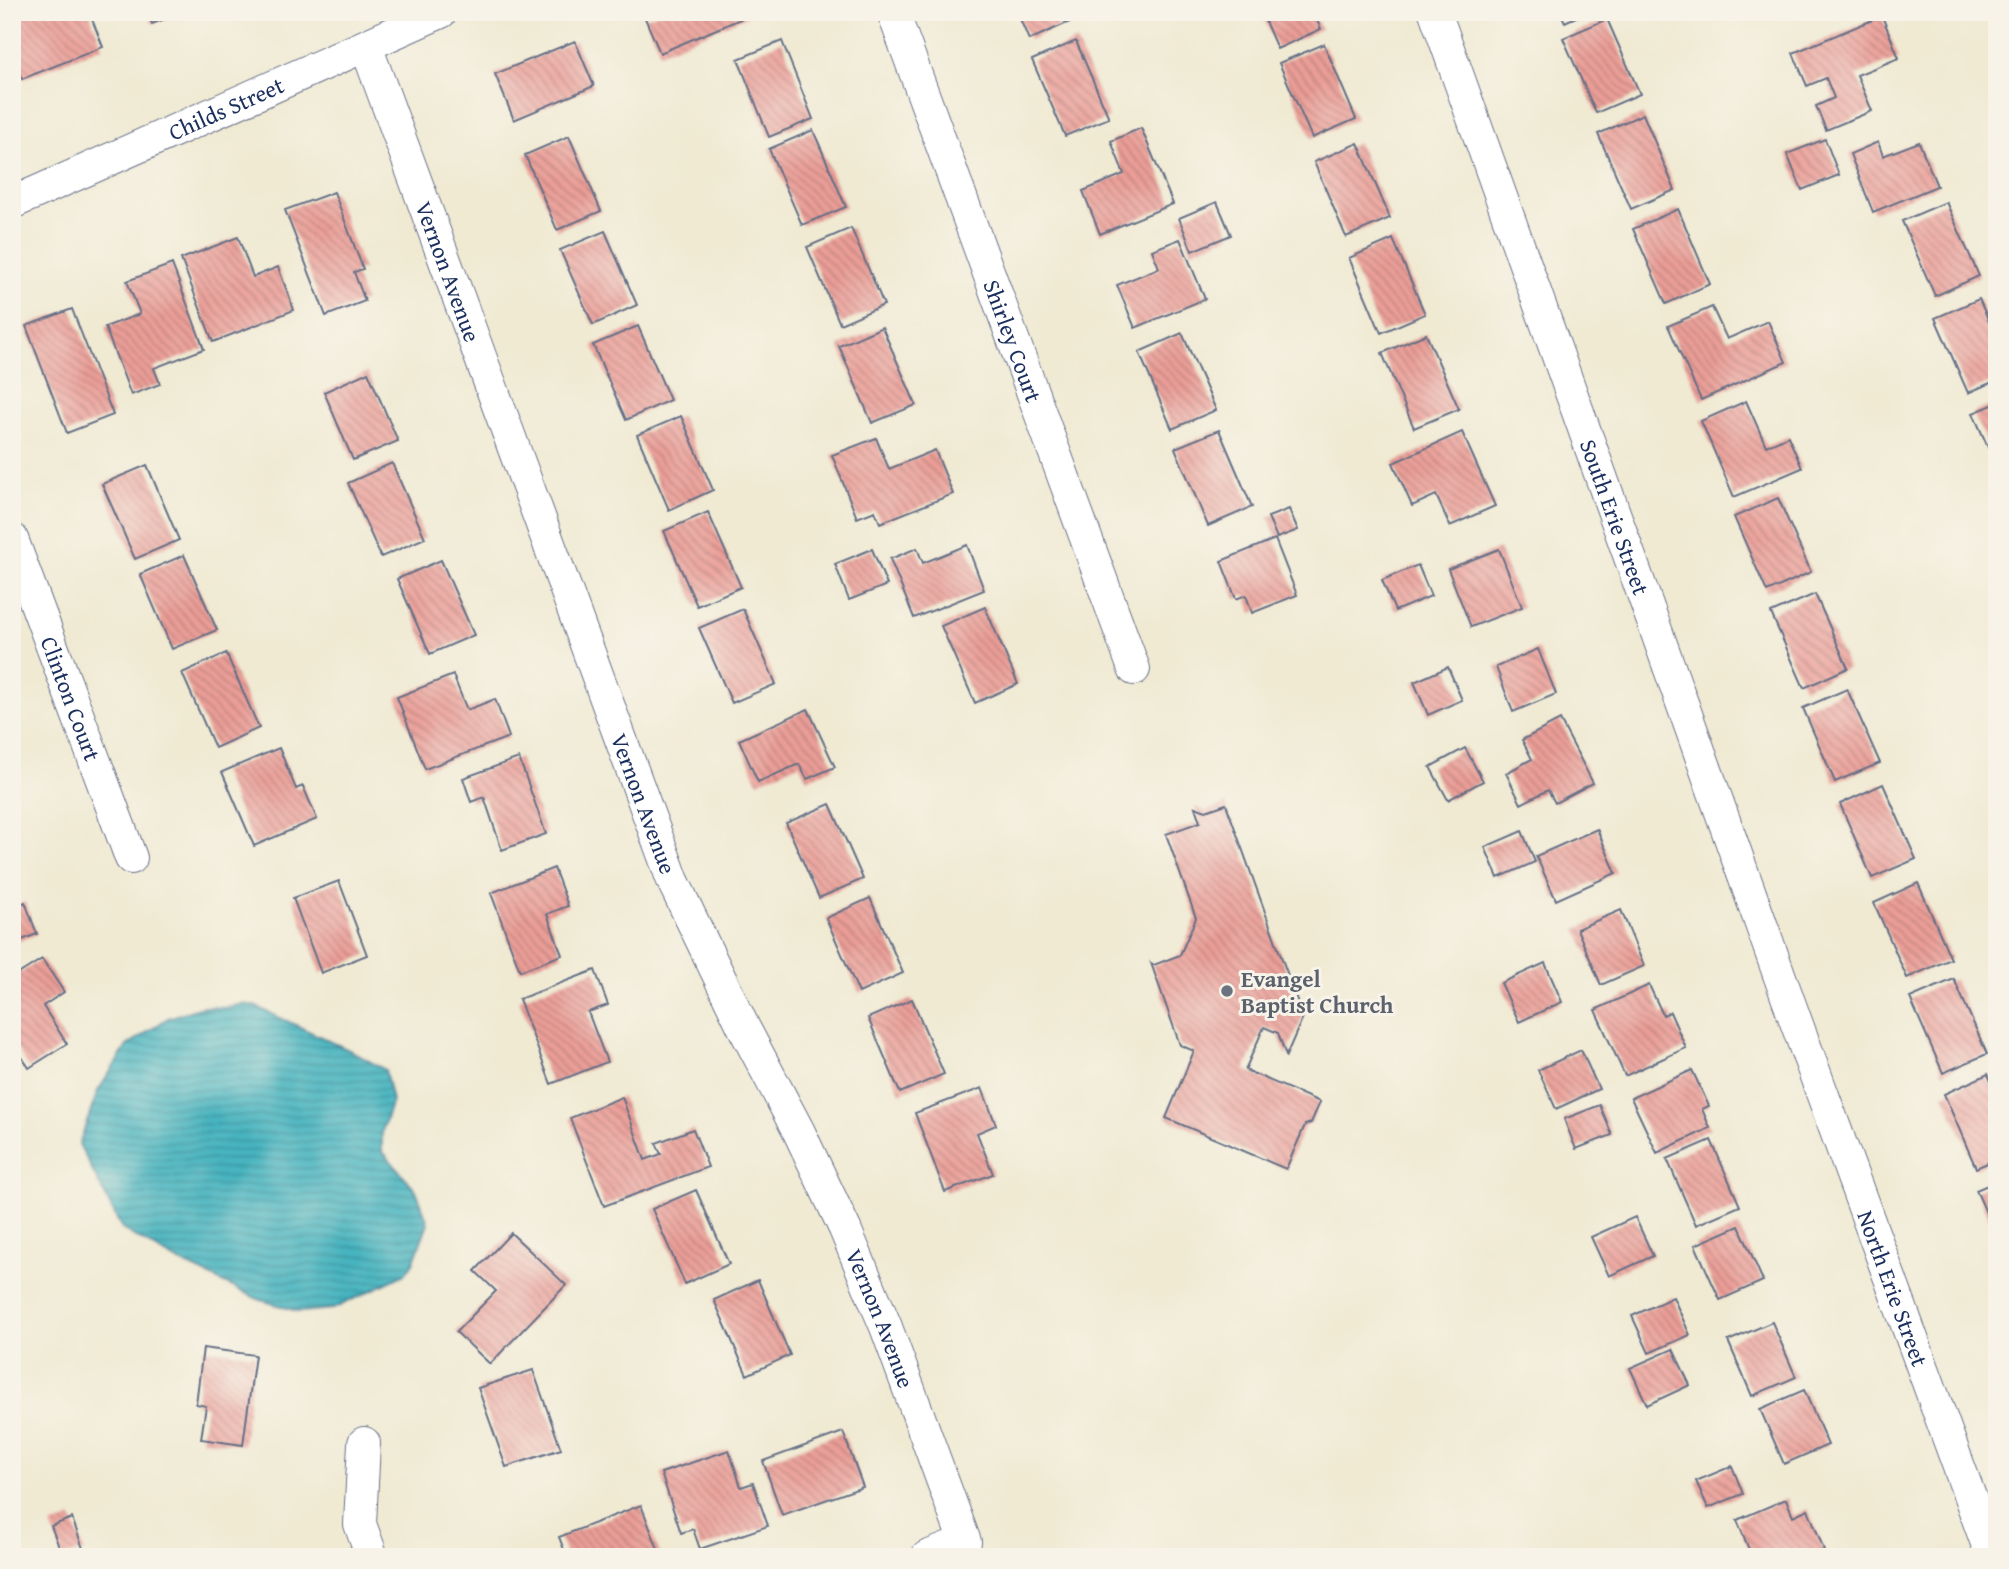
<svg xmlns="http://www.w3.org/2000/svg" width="2009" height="1569" font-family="'Gentium Book Plus',serif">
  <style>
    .water { fill: url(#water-rules); stroke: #30728e; stroke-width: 2 }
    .building { fill: url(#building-back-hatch) }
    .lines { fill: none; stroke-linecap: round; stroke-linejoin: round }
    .street-casing { stroke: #667087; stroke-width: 34 }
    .street { stroke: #fff; stroke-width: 32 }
    .worship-dot { fill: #6b7280; stroke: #f7f3e8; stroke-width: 2.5 }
    .labels { text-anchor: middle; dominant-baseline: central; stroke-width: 6; stroke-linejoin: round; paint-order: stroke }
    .street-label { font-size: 23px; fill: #1b2f5e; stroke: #f7f3e8 }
    .worship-label { font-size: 23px; font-weight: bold; fill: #5b616d; stroke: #f7f3e8; text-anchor: start }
  </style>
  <defs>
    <pattern id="water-rules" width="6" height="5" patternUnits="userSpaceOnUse" patternTransform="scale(1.75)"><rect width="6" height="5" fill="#46b4bf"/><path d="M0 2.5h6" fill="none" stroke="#3a939e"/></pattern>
    <pattern id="building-back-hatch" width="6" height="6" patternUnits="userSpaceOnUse" patternTransform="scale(1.75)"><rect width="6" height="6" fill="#eb9e97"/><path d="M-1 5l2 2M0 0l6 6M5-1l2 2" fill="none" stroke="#be817e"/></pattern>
  </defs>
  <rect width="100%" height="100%" fill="#f7f3e8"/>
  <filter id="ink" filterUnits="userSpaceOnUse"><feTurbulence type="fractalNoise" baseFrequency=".0143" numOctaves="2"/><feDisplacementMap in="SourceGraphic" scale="14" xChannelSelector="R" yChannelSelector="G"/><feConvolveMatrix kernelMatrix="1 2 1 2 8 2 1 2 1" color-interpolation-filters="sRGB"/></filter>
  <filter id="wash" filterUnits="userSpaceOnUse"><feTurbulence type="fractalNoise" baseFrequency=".00686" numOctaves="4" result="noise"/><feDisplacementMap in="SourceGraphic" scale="28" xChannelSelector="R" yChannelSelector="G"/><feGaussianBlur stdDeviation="1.57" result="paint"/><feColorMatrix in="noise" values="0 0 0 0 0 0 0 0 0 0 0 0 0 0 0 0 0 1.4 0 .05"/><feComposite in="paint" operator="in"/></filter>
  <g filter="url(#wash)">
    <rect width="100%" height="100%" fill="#f0ead3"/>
    <path class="water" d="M243,1004l14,3 96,45 32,18 7,31 -10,30v20l34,39 12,33 -15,40 -8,11 -72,35 -33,3 -42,-13 -82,-39 -54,-31 -43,-85 19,-53 29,-45 41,-28 34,-11 24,1z"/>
    <g id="blocks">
      <path class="building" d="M19,12h70l14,35 -81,32 -10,-25v-39z
        M147,12h36l-31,12z
        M660,12h97l-97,41 -15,-35z
        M1017,12h52l3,9 -43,19z
        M1261,12h52l8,17 -44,20z
        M1560,12h27l-22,10z
        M1882,16l17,42 -42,17 15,36 -46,19 -10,-24 18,-8 -8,-20 -19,8 -14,-33z
        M1607,19l33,75 -44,19 -33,-75z
        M575,41l19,45 -80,34 -19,-46z
        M782,41l31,78 -44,18 -31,-78z
        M1076,41l33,77 -44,18 -33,-76z
        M1324,44l32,75 -44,19 -33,-75z
        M1643,114l32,76 -44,19 -33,-75z
        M1141,128l32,76 -73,30 -17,-43 41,-17 -13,-33z
        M813,130l33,77 -44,18 -33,-76z
        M569,136l32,75 -44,19 -32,-75z
        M1825,139l14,36 -37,15 -15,-36z
        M1878,142l5,14 36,-14 18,44 -64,26 -23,-58z
        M1358,143l32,75 -44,19 -32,-75z
        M334,192l29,77 -9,3 11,29 -39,15 -41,-106z
        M1217,202l14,33 -39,16 -13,-33z
        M1946,202l33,74 -44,20 -33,-75z
        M1678,209l32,75 -44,20 -33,-75z
        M851,228l33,77 -44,19 -33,-77z
        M605,231l32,74 -44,20 -33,-75z
        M238,237l15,40 25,-10 16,43 -81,32 -32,-83z
        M1180,239l25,60 -70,29 -18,-43 42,-17 -7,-18z
        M1393,239l32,75 -44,19 -32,-75z
        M172,264l32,85 -50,19 6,16 -29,11 -26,-68 35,-13 -13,-33z
        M1979,299l18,40v41l-29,13 -33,-75z
        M1712,307l15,32 41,-18 18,41 -85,38 -33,-74z
        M72,309l41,106 -46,18 -41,-107z
        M638,326l32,74 -44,20 -33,-75z
        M882,327l34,78 -44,18 -33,-77z
        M1182,333l34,77 -44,19 -33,-77z
        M1426,334l33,75 -45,19 -32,-75z
        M368,372l30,69 -45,19 -29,-68z
        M1746,401l20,45 22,-10 14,32 -68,29 -33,-76z
        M1997,403v65l-24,-55z
        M681,416l32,74 -44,20 -32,-75z
        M1219,430l33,77 -44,19 -33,-78z
        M1462,432l33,74 -45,20 -14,-31 -24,11 -19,-43z
        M876,438l13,31 46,-19 18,44 -73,29 -5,-12 -18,7 -25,-63z
        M392,463l33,75 -44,19 -33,-74z
        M147,465l32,75 -44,19 -33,-75z
        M1778,498l33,74 -44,20 -33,-75z
        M1289,509l9,21 -21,8 -9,-21z
        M708,512l33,75 -44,19 -33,-75z
        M1275,539l22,56 -45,18 -6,-18 -10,4 -15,-38z
        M967,545l17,45 -70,28 -24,-59 27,-11 6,15z
        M872,549l15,36 -38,15 -14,-36z
        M1499,549l23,58 -51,20 -23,-58z
        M184,555l33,75 -45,19 -32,-75z
        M441,560l33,75 -44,19 -33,-75z
        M1418,565l13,31 -36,15 -13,-31z
        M1815,594l33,74 -44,20 -33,-75z
        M985,607l33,77 -43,19 -34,-77z
        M743,609l33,75 -44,19 -33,-75z
        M1538,649l18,45 -43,18 -17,-45z
        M226,653l33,75 -44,20 -33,-75z
        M1448,667l14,33 -34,15 -14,-33z
        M453,675l14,35 28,-11 14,38 -84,32 -28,-72z
        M1847,689l33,74 -45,19 -32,-74z
        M808,709l27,58 -28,12 -8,-15 -41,18 -19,-42z
        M1560,720l33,63 -38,20 -7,-13 -27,14 -15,-31 26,-14 -10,-19z
        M279,748l17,41 7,-3 14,33 -63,27 -32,-74z
        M1465,748l18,33 -35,19 -18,-33z
        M519,758l27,76 -44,16 -18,-53 -13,5 -8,-24z
        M1883,784l33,75 -44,19 -32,-74z
        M830,804l33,75 -44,19 -33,-75z
        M1226,804l77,213 -17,39 -8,-23 -14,-6 -19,43 75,32 -9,21 -6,2 -19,44 -120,-51 28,-67 -14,-6 -29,-82 3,2 26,-10 16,-37 -30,-84 34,-12 -5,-15 11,4z
        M1597,829l19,44 -60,27 -20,-44z
        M1522,831l13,31 -37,16 -13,-31z
        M554,868l14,38 -21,8 15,41 -42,16 -29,-78z
        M339,881l28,74 -46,18 -28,-75z
        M1918,883l33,76 -44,19 -33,-75z
        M12,889l6,16 7,-3 12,32 -25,10z
        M870,898l33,75 -44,20 -33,-75z
        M1621,910l23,56 -43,19 -24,-56z
        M42,959l22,33 -21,14 24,38 -38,24 -17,-26v-64z
        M1545,963l17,39 -43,20 -18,-39z
        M595,970l13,35 -20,7 19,50 -56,22 -32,-85z
        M1954,979l33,75 -44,19 -33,-75z
        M1649,985l14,30 7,-3 16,36 -61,28 -30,-66z
        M912,999l32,75 -44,19 -32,-75z
        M1581,1050l18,39 -43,20 -18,-39z
        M1692,1070l17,36 -7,3 8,19 -53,25 -26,-55z
        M1988,1074l9,21v64l-21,9 -32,-74z
        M982,1088l14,37 -19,8 16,41 -48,18 -30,-79z
        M622,1097l23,63 16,-6 -5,-11 37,-14 15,38 -104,39 -34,-88z
        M1600,1105l12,30 -36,14 -12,-30z
        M1711,1140l29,66 -44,19 -29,-66z
        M1997,1181v56l-21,-47z
        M696,1190l33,74 -44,20 -33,-75z
        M1635,1217l18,39 -44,20 -18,-39z
        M1739,1226l24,55 -43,19 -25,-55z
        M511,1233l55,52 -76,79 -34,-32 40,-41 -21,-20z
        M758,1280l32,75 -43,20 -33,-75z
        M1673,1297l17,38 -41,18 -17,-37z
        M1772,1322l24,55 -44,19 -24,-55z
        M203,1348l52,7 -12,90 -42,-6 5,-33 -10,-2z
        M1673,1349l17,36 -43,20 -17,-37z
        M533,1370l28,79 -55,18 -28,-79z
        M1804,1390l24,55 -44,19 -24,-55z
        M843,1432l20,55 -81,28 -19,-54z
        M729,1450l12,37 12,-4 15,43 -68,23 -7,-20 -12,4 -20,-60z
        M1732,1466l11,28 -35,14 -12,-27z
        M1786,1499l7,17 15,-7 16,41 -16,7h-21l-1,-4 -9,4h-25l-15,-37z
        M641,1505l20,52h-94l-8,-20z
        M72,1518l12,33 -21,6 -12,-31z"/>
    </g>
  </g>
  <g filter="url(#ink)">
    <use href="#blocks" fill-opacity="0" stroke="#667087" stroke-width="2"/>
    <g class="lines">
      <g class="street-casing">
        <g id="street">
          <path id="s1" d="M893,12l241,657"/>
          <path id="s2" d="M1435,12l360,1007 197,538"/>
          <path id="s3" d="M366,46l307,835 71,147 55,104 46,97 41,98 79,215 -38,15"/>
          <path id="s4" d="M12,203l429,-191"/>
          <path id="s5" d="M12,539l119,319"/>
          <path d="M364,1443l-4,81 12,33"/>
        </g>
      </g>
      <use href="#street" class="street"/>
    </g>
  </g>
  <circle class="worship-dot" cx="1227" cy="991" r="7"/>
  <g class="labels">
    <g class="street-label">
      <text stroke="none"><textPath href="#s4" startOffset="234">Childs Street</textPath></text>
      <text stroke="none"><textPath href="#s3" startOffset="240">Vernon Avenue</textPath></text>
      <text stroke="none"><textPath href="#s1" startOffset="350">Shirley Court</textPath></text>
      <text stroke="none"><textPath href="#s2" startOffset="536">South Erie Street</textPath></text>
      <text stroke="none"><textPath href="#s5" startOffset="170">Clinton Court</textPath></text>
      <text stroke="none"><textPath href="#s3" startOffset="807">Vernon Avenue</textPath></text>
      <text stroke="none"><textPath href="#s2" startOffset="1356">North Erie Street</textPath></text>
      <text stroke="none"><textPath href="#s3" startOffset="1374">Vernon Avenue</textPath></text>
    </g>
    <g class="worship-label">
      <text x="1241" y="978">Evangel<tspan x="1241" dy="26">Baptist Church</tspan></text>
    </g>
  </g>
  <rect width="2009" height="1569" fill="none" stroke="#f7f3e8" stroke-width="42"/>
</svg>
